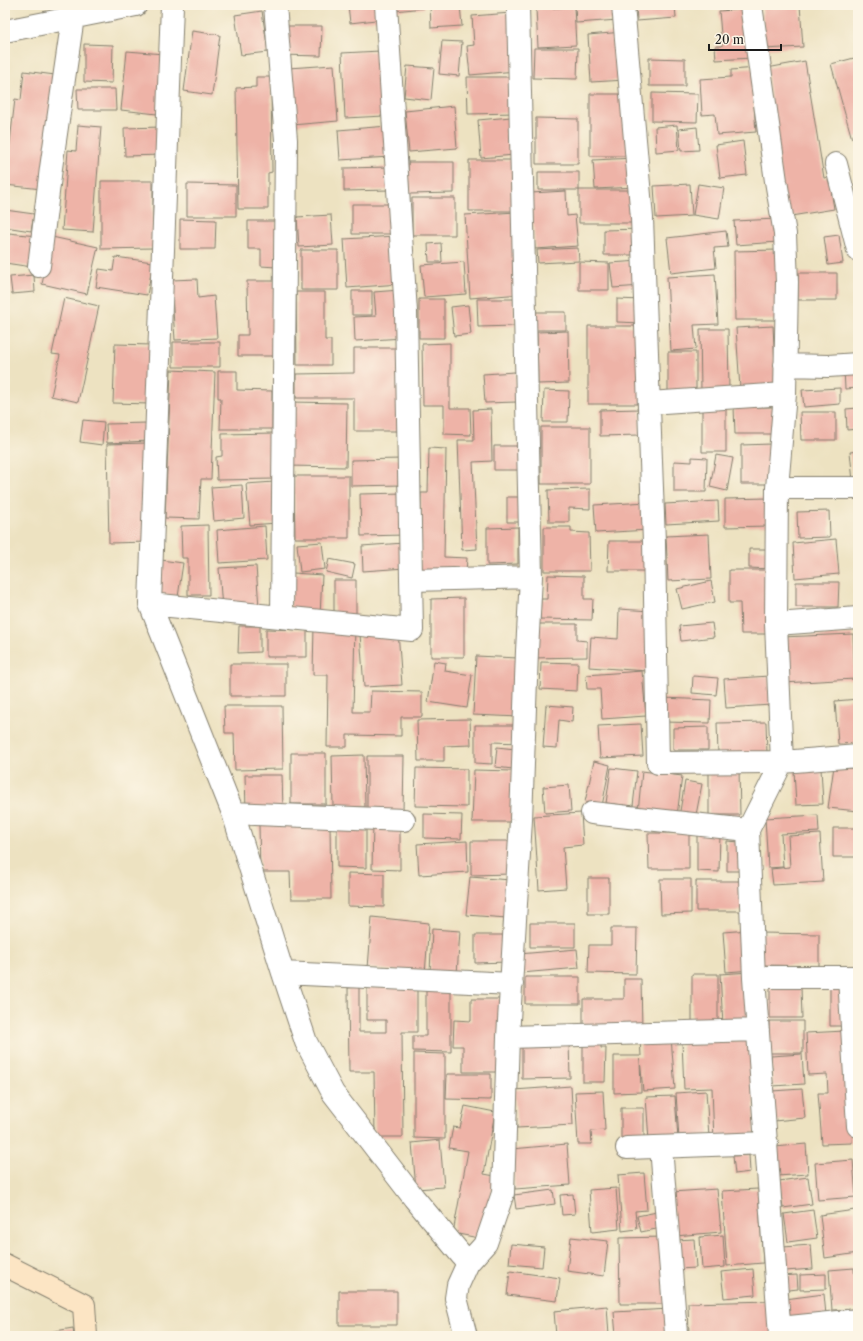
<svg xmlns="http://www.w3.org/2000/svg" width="863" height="1341" font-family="'Libre Caslon Text',serif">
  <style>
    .building { fill: #eeb3a7 }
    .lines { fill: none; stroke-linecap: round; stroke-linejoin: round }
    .street-casing { stroke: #847f6e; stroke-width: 24 }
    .secondary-casing { stroke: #847f6e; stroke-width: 24 }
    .street { stroke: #fff; stroke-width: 22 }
    .secondary { stroke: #fce5c4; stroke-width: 22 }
  </style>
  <rect width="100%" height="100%" fill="#fcf5e5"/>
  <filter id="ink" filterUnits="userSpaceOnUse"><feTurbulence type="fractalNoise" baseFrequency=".025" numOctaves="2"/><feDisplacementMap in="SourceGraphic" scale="8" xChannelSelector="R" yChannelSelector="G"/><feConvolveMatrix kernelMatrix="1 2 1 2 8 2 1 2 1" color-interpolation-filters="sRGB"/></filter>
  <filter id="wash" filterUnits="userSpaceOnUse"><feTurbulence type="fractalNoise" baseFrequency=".012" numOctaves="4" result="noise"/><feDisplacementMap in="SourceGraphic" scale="16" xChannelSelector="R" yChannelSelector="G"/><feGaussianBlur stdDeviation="0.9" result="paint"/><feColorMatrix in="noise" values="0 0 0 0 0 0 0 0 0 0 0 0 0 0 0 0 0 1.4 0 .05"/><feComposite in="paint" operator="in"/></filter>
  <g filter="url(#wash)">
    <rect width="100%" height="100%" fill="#ede2c1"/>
    <g id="blocks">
      <path class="building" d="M348,5h35l1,14 -34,4z
        M394,5h30v3l-30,3z
        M430,5h30l2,21 -31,2z
        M575,5h42l1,15 -42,3z
        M636,5h39l1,13 -39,3z
        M762,5h38l3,42 -39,2z
        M574,7l2,38 -38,2 -2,-38z
        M748,9l4,49 -36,2 -1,-14h7l-3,-35z
        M262,11l6,41 -27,3 -6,-40z
        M511,13l5,58 -46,4 -3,-29 7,-1 -2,-29z
        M282,26h40l-1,30 -40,-1z
        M192,31l28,4 -8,60 -28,-4z
        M623,32l3,48 -35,2 -3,-47z
        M442,41l20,1 -3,34 -20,-2z
        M84,44l29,1 -1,38 -28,-1z
        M534,48h44l-1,31 -44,-1z
        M127,51l37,3 -7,60 -36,-4z
        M380,51l4,65 -39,2 -3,-65z
        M858,57v80l-6,2 -21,-75z
        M649,58l36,1v27h-36z
        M805,61l19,117 5,-1 5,32 -49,8 -18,-149z
        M334,65l4,56 -46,4 -4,-57z
        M407,66l27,2 -3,32 -27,-3z
        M757,68l-3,38 2,26 -39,3 -2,-21 -13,1 -2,-36 31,-2v-7z
        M24,71l31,4 -13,114 -37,-4 10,-86 6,1z
        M256,77h15l1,95 -4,1v36h-30l-2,-121 20,-1z
        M467,77h49v36l-48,1z
        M77,89h38l1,21h-38z
        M652,93l46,1 -1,28 -45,-1z
        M590,94h41l-1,62h-40z
        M454,106l3,42 -48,4 -4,-41z
        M511,117l3,38 -33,3 -3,-38z
        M536,118l42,1v45h-42z
        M78,125l23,2 -8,105 -31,-2 6,-80 8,1z
        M677,125l2,25 -23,2 -1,-25z
        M388,126l2,31 -50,3 -2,-30z
        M162,127l1,28 -38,1 -1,-28z
        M697,127l2,23 -18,1 -2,-22z
        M743,141l4,34 -27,3 -4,-33z
        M635,158l1,29 -41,2 -2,-29z
        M469,160h45v51h-45z
        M408,162h46v31l-45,1z
        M390,167v23l-46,1v-23z
        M538,172h41v18h-41z
        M101,181h52v67l-52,1z
        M187,184l49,1v31h-49z
        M690,184l2,32 -36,2 -2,-32z
        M698,184l26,4 -5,31 -26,-4z
        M579,190h56l1,33h-57z
        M566,191l1,25 8,-1 3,31 -43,3 -4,-56z
        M412,198h43v37h-43z
        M352,204h44v30h-44z
        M5,210l29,4 -3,17 -26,-4z
        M517,212l5,82 -52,4 -5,-83z
        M331,215l2,30 -34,2 -2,-30z
        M180,219l36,1 -1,29h-35z
        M777,219l1,23 -42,3 -2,-24z
        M248,221h28v46l-15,-1v-17h-13z
        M642,229v26h-38v-25z
        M726,231l2,16 -14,1 2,20 -45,5 -4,-35z
        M9,233l27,3 -4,31 -27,-4z
        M839,235l4,28 -15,2 -4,-28z
        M396,236l3,48 -52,4 -3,-49z
        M52,237l46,10 -11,47 -45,-10z
        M441,243l1,19h-13l-1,-18z
        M578,248l1,13 -41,2 -1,-13z
        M301,250h37v40h-37z
        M778,250l1,70h-44l-1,-69z
        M115,257l38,5 -6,33 -51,-8 3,-18 14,2z
        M640,261l2,25 -29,2 -3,-25z
        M464,262l2,32 -42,3 -3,-32z
        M579,262l30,1v27h-30z
        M798,273h39v27h-39z
        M715,274l3,50 -24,1 2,24 -25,2 -4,-74z
        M34,275l1,17 -23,2 -2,-17z
        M197,279l1,19 16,-2 3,42 -42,2 -4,-60z
        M247,281h32v75h-41v-21h10z
        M400,290l3,48 -48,3 -1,-24 22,-1 -2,-24z
        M352,291h20v24h-20z
        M296,292h29v48h6v25h-34z
        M64,298l35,8 -21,96 -27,-6 9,-41 -8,-1z
        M419,299h25v39h-25z
        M477,299h37l1,27 -37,1z
        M617,299l25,1v23l-25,-1z
        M468,305l3,29 -17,2 -3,-29z
        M535,312h31v18h-31z
        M588,326h54l1,78h-55z
        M773,326l3,61 -36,2 -4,-61z
        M700,329h28l1,62h-28z
        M568,331l1,52 -31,1 -1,-52z
        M173,342h47v25h-47z
        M450,343v65h20l1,27 -27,-1v-29h-21l-1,-61z
        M115,344l37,1 -2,59 -37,-1z
        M354,348h48v83h-48v-33h-58v-24l58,-1z
        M668,352h28v39h-28z
        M858,368v20l-13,1 -1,-20z
        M171,370l44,2 -4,107h-10l-2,40 -34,-1z
        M218,371h19v19l35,1v38h-52l1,-31h-3z
        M515,372l2,30 -32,1 -2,-29z
        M840,388v16l-36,3 -2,-17z
        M544,390l25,1 -1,31h-25z
        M289,402l58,1 -1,64 -59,-1z
        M702,403h24v49h-24z
        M734,407h41v27h-40z
        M858,408v21l-11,1 -1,-21z
        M491,409l1,52 -19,1 4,87 -15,1 -4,-110h16l-1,-30z
        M640,409v26l-40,1v-26z
        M800,412h36v28h-35z
        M83,420l21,2 -2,23 -22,-3z
        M148,423l1,18 -42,2 -1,-19z
        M541,427h49v57h-49z
        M275,433l1,46 -59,1 -1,-23 6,-1v-22z
        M147,443l2,99 -40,1 -2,-99z
        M772,444v40h-31v-39z
        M494,446h30l1,24h-31z
        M429,448l17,1 -2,108 23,1 -1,15h-46l1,-80h7z
        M858,451v30h-5l-3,-29z
        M716,455l17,3 -6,33 -17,-4z
        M692,457l15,1 -1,34h-32v-31l18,1z
        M402,459v26l-51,1v-26z
        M294,476h55v62h-54z
        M274,482l3,41 -27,2 -4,-41z
        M242,485l2,33 -30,3 -3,-34z
        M590,489v20l-21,-1v14h-20l-1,-32z
        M404,493l1,42 -44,1 -1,-42z
        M507,497h13v25h-13z
        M769,498v28l-44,1v-28z
        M718,501l1,20 -53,3 -1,-20z
        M648,502l1,28 -53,3 -2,-28z
        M829,511l1,26 -32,1 -1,-26z
        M208,525l1,70h-21v-37h-6l-1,-32z
        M265,526l2,34 -48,3 -2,-33z
        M518,527v37l-31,1v-37z
        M544,527h27v5l18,1 1,38h-46z
        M709,534l2,45 -43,2 -2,-45z
        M836,539l3,35 -44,4 -2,-35z
        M609,541h39v30h-40z
        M322,542l3,27 -25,3 -3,-28z
        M404,543l1,25 -42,3 -1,-25z
        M749,549h23v20l-23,-1z
        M329,559l26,5 -3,14 -26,-6z
        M161,560l22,3 -5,34 -22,-3z
        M256,566l3,41 -37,2 -3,-41z
        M729,570h40l2,64h-30l-1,-31h-11z
        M293,573l29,2 -2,41 -30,-2z
        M548,575l36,1v23h9l-1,21 -52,-1 1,-20h6z
        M334,580h22v37l-22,-1z
        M711,581l4,21 -33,7 -5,-20z
        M796,582h43l-1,25h-42z
        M464,598v59h-33v-58z
        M619,609l32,2 -4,60 -58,-4 2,-30 27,2z
        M712,623l2,14 -33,4 -2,-15z
        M531,624h46v16l10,1v16l-56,1z
        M314,625h41l-2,87h17l1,-21 51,1v25h-21v19l-54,-1v12h-20l1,-72h-15z
        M239,626h21v26l-22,1z
        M266,629l41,1v27h-41z
        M398,631l4,54 -38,2 -4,-53z
        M853,634l2,45 -72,4 -2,-46z
        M476,656l42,2 2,59 -47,-2z
        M434,661l12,2 -1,8 27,4 -5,33 -39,-6z
        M541,662l37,1 -1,28 -37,-2z
        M230,664h56v32h-56z
        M642,671l4,45 -44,3 -2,-30h-13l-1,-14z
        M693,676l25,2 -2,17 -24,-2z
        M769,676l2,29 -45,3 -2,-29z
        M662,698l49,2 -1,23 -48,-1z
        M858,699v44l-20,1 -3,-43z
        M546,705l27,2 -1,15 -13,-2 -2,28 -14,-1z
        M224,706h58l1,63 -48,1 -1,-37h-9z
        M470,719l1,26 -27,1v15h-26l-1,-41z
        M766,722l1,31 -49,1 -1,-31z
        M641,724l2,32 -43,2 -2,-32z
        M475,725h46v18l-29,-1v22l-17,-1z
        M708,727v23h-35v-22z
        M497,747l18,2 -2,20 -18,-2z
        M291,753h35v51h-35z
        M364,755l1,52h-32l-1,-51z
        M367,756h37l-1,56h-36z
        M594,761l16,4 -8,41 -17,-4z
        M834,766l24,3v42l-30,-3z
        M416,768l51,1v38l-52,-1z
        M611,768l26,3 -4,35 -27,-3z
        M821,768l2,36 -27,1 -2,-35z
        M709,769h30l1,46h-31z
        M474,770l39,1 -2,51h-39z
        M642,771l40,5 -5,40 -39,-4z
        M245,775h37l1,34 -37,1z
        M685,781l17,3 -7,36 -16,-3z
        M569,785l2,26 -26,2 -2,-26z
        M581,813l2,32 -20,2 3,41 -27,2 -5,-74z
        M424,814l38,1 -1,24 -37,-1z
        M818,815l1,17 -38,2 2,33 -15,1 -3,-50z
        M337,822h29v46l-29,-1z
        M330,824l1,75h-40l-1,-27h-30l-1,-47z
        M373,824l27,1v45l-28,-1z
        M833,828h25v29h-25z
        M648,833h41v36h-40z
        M697,833l23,1 -1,38 -22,-1z
        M820,834l3,48 -50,3 -2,-16 19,-2 -2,-31z
        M467,841l1,31 -49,3 -2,-31z
        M471,841h40v33l-40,1z
        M727,841l13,1 -1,29h-12z
        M348,873l36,1v33l-36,-1z
        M470,877l41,3 -4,38 -41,-3z
        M588,878h21v36h-21z
        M660,879h31v34l-30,1z
        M696,881h47v30h-47z
        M372,917l57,6 -4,51 -57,-6z
        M530,923h45v24h-45z
        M611,928h26l-1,46 -48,-1 1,-28h22z
        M432,929l28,2 -3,43 -27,-2z
        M749,930l2,40 -25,2 -3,-40z
        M761,933l58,1v32l-59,-1z
        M475,935h33v27l-33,1z
        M577,949l2,19 -58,5 -2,-19z
        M751,972l3,51 -31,2 -3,-51z
        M692,974h26v50l-26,-1z
        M525,977h55v27h-55z
        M624,979h17l1,50h-59v-30h41z
        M426,986h25v66l-38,-1v-15h13z
        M830,986h15v40h-15z
        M359,987v45h27v-12h-19v-33h50v45h-15l1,105h-28l-1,-65h-25l-1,-84z
        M801,987l1,31h-32v-30z
        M471,999h31l-1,73h-38v-26h-10l1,-26 17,1z
        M769,1021h34v32h-34z
        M845,1031l7,112 -30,1 -4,-51h10l-1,-19 -19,1 -2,-42z
        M671,1037l4,52 -32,2 -3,-32 1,33 -27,1v-37h27l-1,-17z
        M752,1040l3,99 -41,2 -2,-53 -28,1 -2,-47z
        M522,1041h47l1,37 -48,1z
        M583,1041h18v7h5l-1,34h-22z
        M414,1053l31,1v85l-31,-1z
        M802,1054l2,30 -31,2 -2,-30z
        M447,1074h44v26l-45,-1z
        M571,1086l2,39 -56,3 -3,-38z
        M802,1089l3,29 -31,3 -2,-30z
        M603,1091l2,39 -14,1 1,13h-14l-3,-52z
        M706,1091l3,46 -30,2 -3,-46z
        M675,1096l3,43 -29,2 -3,-44z
        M465,1106l30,6 -11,62 11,2 -11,63 -31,-6 15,-82 -19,-3 4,-21 7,1z
        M621,1108h23v35h-23z
        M440,1140l4,47 -28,2 -4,-46z
        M567,1144l3,41 -55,4 -3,-40z
        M806,1144l2,30 -31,2 -2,-29z
        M749,1155l1,17 -15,2 -2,-18z
        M853,1160l3,37 -38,3 -3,-37z
        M644,1173l3,37 -12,1 2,18 -15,2 -4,-56z
        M808,1177l4,27 -29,4 -4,-27z
        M616,1188l3,41 -27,3 -3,-42z
        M717,1189l4,43 -46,4 -3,-44z
        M758,1189l5,74 -36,3 -5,-75z
        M553,1190l2,14 -39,5 -2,-14z
        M573,1194l2,20 -13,1 -2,-20z
        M813,1210l4,28 -29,4 -4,-28z
        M855,1210l3,24v19l-33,5 -5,-43z
        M657,1212l4,16 -20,4 -4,-16z
        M723,1235l2,32 -23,2 -2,-32z
        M571,1237l37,4 -4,35 -37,-5z
        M664,1237l1,67h-45l-1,-66z
        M694,1239l2,29 -18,1 -2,-29z
        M511,1244l33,3 -2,20 -33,-3z
        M811,1245l2,24 -28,2 -2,-24z
        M854,1268l3,41 -25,1 -3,-40z
        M753,1269l2,26 -31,3 -3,-26z
        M510,1271l50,7 -3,23 -50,-6z
        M826,1274v15l-26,1v-15z
        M797,1275l1,14 -18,2 -1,-15z
        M339,1291h58v34h-58z
        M824,1294l2,21 -39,5 -2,-21z
        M773,1301l1,35h-85l-1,-33z
        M607,1306l2,30h-53l-2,-25z
        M670,1309l2,27h-56l-2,-24z
        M858,1327v9h-15l-1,-8z
        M73,1328l1,8h-39l8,-3z"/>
    </g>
  </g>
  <g filter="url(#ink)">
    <use href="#blocks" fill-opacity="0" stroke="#847f6e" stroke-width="1"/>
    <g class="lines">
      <g class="street-casing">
        <path id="street" d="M172,5l-22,599 83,209 50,160 23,69 27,51 81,105 54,65 -10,22 -2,13 10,38
          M275,5l11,135 -4,477
          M623,5l19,213 12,324 4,221 124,-1 76,-6
          M751,5l25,176 9,53 2,48 -2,112 -8,94 -1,136 82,-6
          M5,31l131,-26
          M836,164l22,86
          M39,266l12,-98 22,-151
          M785,365l43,1 30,-2
          M649,403l136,-9
          M777,488h81
          M411,580l120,-3
          M150,604l262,26 -6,-318 -20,-307
          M233,813l171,7
          M592,813l156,17 6,148
          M748,830l34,-68 -6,-138
          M283,973l229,11
          M849,977l9,149
          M508,1037l250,-7
          M661,1147l15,186
          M627,1148l140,-5
          M468,1263l18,-20 17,-50 5,-156 13,-217 6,-169 4,-74 -13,-572
          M780,1328l78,-8
          M780,1336l-26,-358 16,-1h88"/>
      </g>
      <g class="secondary-casing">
        <path id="secondary" d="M5,1265l79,40 2,31"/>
      </g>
      <use href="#street" class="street"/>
      <use href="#secondary" class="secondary"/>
    </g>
  </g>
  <rect width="863" height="1341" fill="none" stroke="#fcf5e5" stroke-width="20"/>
  <path d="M709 44v6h72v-6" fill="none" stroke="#1c1c1c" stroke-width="2"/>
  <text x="715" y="44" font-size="12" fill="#1c1c1c" stroke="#fcf5e5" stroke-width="3" paint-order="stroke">20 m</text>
</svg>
